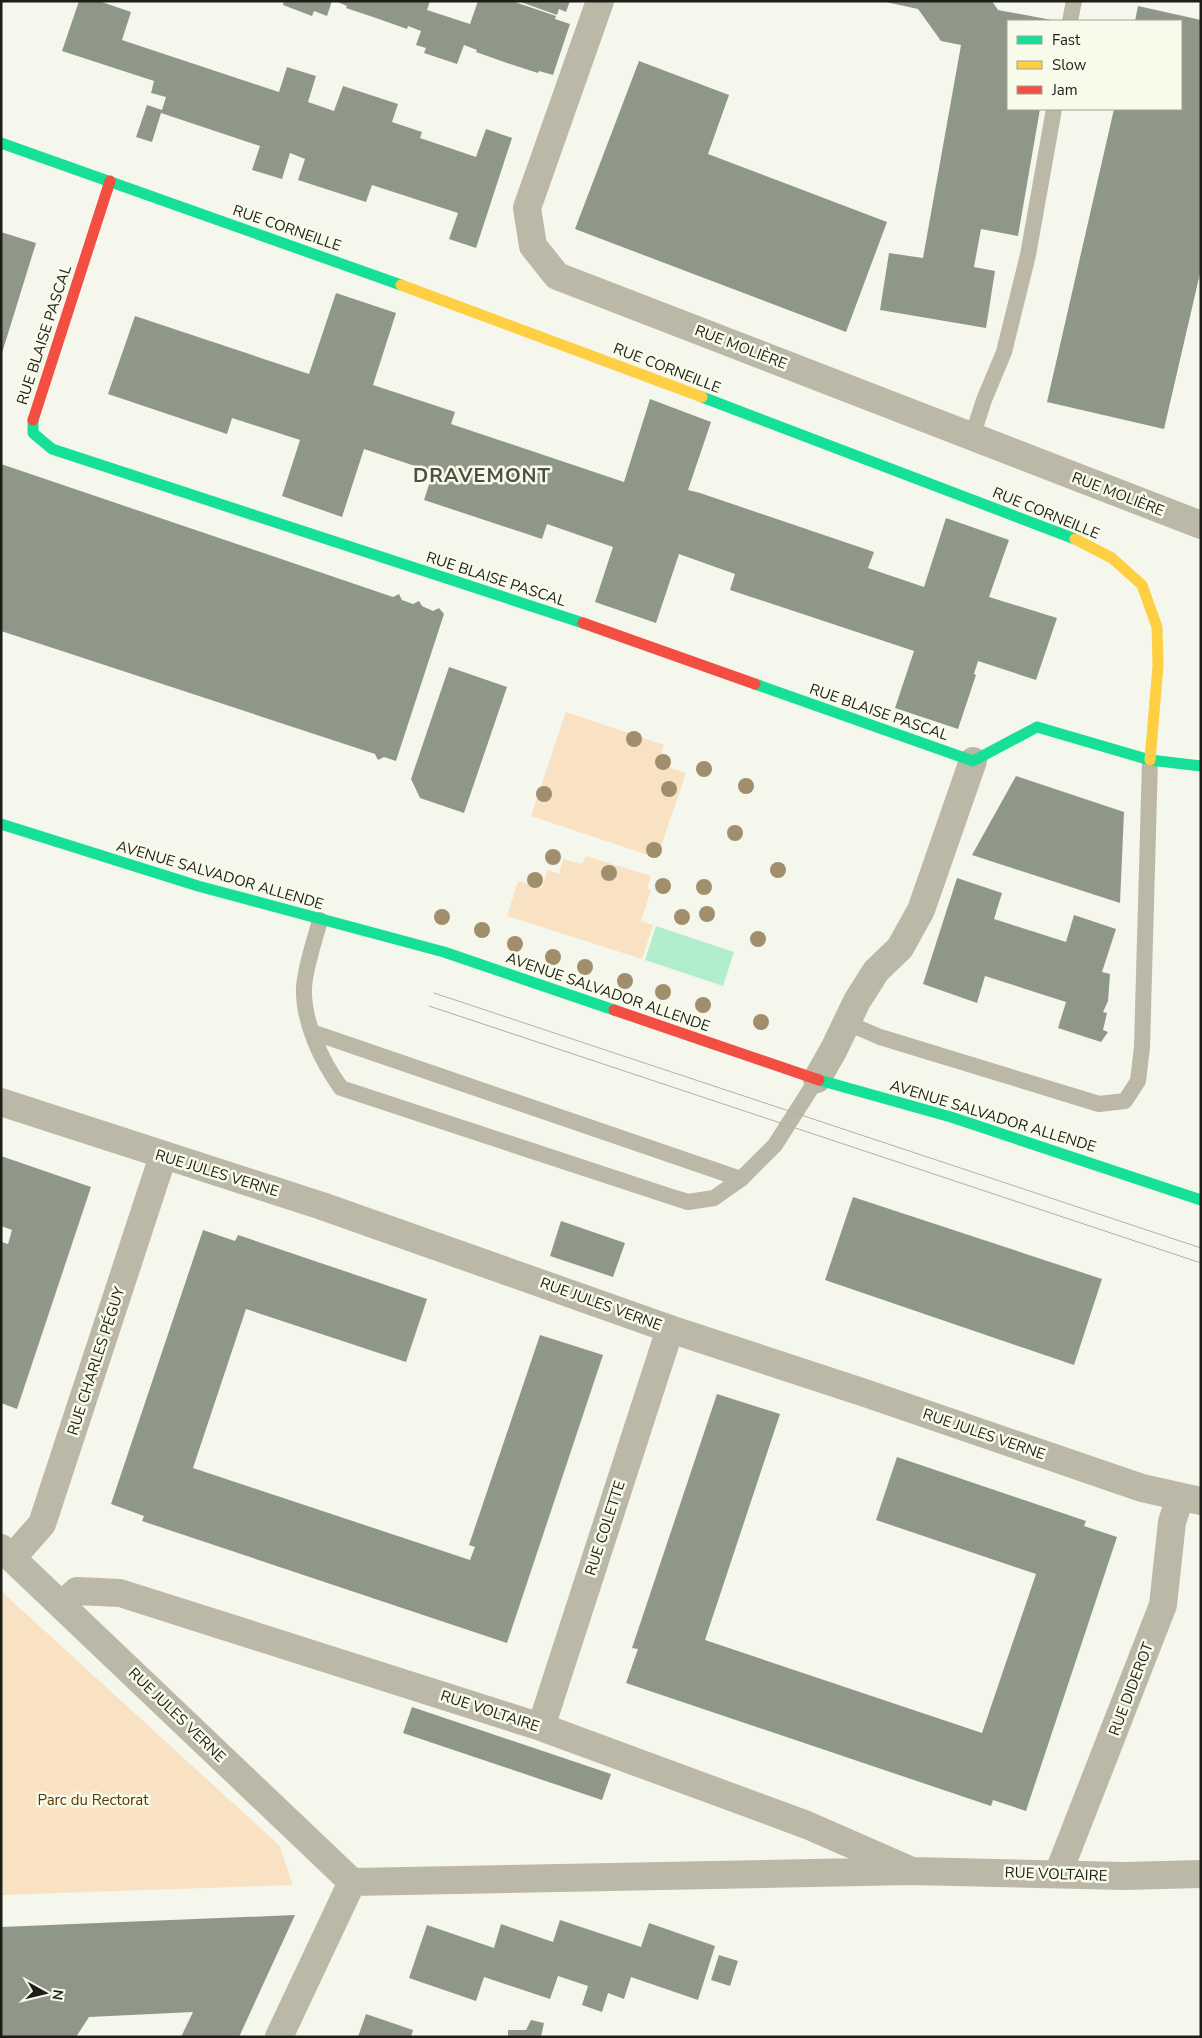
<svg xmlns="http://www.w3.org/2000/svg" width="1202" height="2038" font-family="'Nunito Sans',sans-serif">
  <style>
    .green { fill: #f9e2c4 }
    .water { fill: #b2eece }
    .building { fill: #8f9888 }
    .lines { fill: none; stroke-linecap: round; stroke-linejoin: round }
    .lane { stroke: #bcb8a8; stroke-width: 16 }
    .street { stroke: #bcb8a8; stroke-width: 28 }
    .fast { stroke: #16e098; stroke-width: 11 }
    .slow { stroke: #ffcf43; stroke-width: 11 }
    .jam { stroke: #f24e42; stroke-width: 11 }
    .tram { stroke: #b3b1a6; stroke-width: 1 }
    .tree { fill: #a18e6d }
    .labels { text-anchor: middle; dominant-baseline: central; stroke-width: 5; stroke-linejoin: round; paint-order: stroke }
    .street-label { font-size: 15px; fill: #1c1e17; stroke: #f8fbe9 }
    .park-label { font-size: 15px; fill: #5c3805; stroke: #f8fbe9 }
    .district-label { font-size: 20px; font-weight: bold; letter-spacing: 1px; fill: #4d5041; stroke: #f8fbe9 }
  </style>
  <rect width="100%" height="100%" fill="#f5f7ed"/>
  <path class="green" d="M566,712l98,33 -6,19 28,9 -29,85 -126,-42z
    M586,856l65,20 -4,13 4,1 -10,31 12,4 -11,34 -135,-43 11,-35 24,7 5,-18 12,4 4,-15 19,5z
    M1,1591l279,255 13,39 -292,10z"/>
  <path class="water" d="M656,926l78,26 -11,34 -78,-26z"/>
  <path class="building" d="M79,1h20l32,11 -9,28 157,52 8,-25 29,9 -8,26 26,9 9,-25 55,18 -6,18 30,10 -2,6 56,19 10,-28 26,9 -36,110 -27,-9 9,-26 -86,-28 -6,17 -68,-22 7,-21 -15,-6 -8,26 -30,-9 8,-24 -99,-33 -9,29 -16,-5 11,-32 15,5 4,-13 -15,-4 3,-12 -92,-30z
    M284,1h48l-5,15 -13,-5 -2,5 -29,-11z
    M335,1h95l-3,9 43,14 8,-23h34l44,15 -1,3 15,5 -17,51 -14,-4 -1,2 -31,-10 -31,-11 1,-2 -13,-5 -7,19 -33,-11 2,-5 -10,-3 5,-14 -13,-5 -1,3 -31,-11 -30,-10 1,-2z
    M518,1h52l-4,11 -7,-3 -2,6z
    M881,1h111l6,9 54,10 -44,1v88h32l-22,127 -37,-7 -7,38 21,4 -9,57 -106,-18 9,-57 34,5 38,-213 -20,-4 -23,-32z
    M1138,6l63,14v249l-37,160 -117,-27 67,-293h67v-88h-46z
    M639,61l90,34 -21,59 179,68 -41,110 -271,-103z
    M1,232l35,11 -34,110h-1z
    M336,293l60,20 -23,72 82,27 -4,12 173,58 26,-83 61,23 -23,68 12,3 174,59 -6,16 56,19 22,-69 63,22 -20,57 68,21 -21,62 -58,-19 -4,13 2,1 -18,54 -63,-21 19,-57 -184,-61 5,-16 -56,-20 -23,69 -61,-21 18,-55 -66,-23 -5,15 -118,-39 9,-28 -69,-23 -22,68 -60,-21 18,-56 -68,-22 -5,16 -119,-40 27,-78 174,58z
    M1,464l392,133 6,-3 3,6 11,4 6,-3 3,5 11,5 6,-3 5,6 -48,147 -12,-4 -6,3 -3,-6 -374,-123z
    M449,667l58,20 -43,126 -44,-15 -9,-19z
    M1016,776l108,36 -4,91 -148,-48z
    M957,878l45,15 -8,26 72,23 8,-27 42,14 -14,43 8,2 -2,27 -5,11 4,1 -4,17 5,2 -7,10 -43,-14 8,-26 -81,-26 -8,27 -54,-19z
    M1,1156l90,31 -74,222 -16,-6v-159l1,-2 6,2 4,-14 -11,-4z
    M853,1197l249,82 -28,86 -249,-85z
    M561,1221l64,22 -12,34 -63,-21z
    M203,1230l32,11 3,-6 189,64 -21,63 -160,-53 -53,159 277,92 5,-13 -6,-2 71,-210 63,20 -96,288 -365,-122 2,-5 -33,-12z
    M717,1394l63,20 -75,226 277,93 54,-159 -160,-54 21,-63 189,64 -2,5 33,11 -91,274 -33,-11 -2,6 -365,-123 12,-34 -6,-1z
    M412,1707l199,67 -9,26 -199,-67z
    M295,1915l-56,122h-58l12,-25 -104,5 -13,20h-75v-110z
    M560,1920l81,27 8,-24 66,23 -17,54 -67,-23 -7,22 -16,-6 -6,19 -20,-7 6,-19 -30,-10 -8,23 -66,-22 -8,24 -67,-23 18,-53 67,23 7,-24 52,18z
    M719,1955l19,6 -8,25 -19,-6z
    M366,2014l47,16 -2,7h-53z
    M531,2020l13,3 -3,14h-33v-7h18z"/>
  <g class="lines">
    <path class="lane" d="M1070,21l4,-20
      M972,437l12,-37 20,-48 24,-97 26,-146
      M320,920c-5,20 -15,47 -16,68 -1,34 17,72 37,100l328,108 19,6 26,-4 27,-19 34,-34 42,-66
      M847,1023l33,14 219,67 26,-3 13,-20 4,-34 8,-287
      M312,1032l429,147"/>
    <path class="street" d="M600,1l-73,207 6,38 24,30 644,249
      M817,1079l17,-30 23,-48 19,-30 24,-23 21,-38 52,-149
      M1,1102l321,104 348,123 198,65 274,94 59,13
      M1,1548l351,334
      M12,1558l30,-34 121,-368
      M62,1605l15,-14 43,2 421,134 266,98 105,46
      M541,1727l129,-398
      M1058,1874l105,-269 9,-83 8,-24
      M352,1882l560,-11 212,5 77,-2
      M279,2037l73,-155"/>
    <path class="fast" d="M1,143l400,142
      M702,397l373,142
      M33,420v13l19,16 531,174
      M755,684l218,77 64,-34 113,33 51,6
      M1,824l197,62 246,66 170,58
      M819,1080l132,37 250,83"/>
    <path class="slow" d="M401,285l301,112
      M1075,539l37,19 30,27 15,42 1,39 -8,94"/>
    <path class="jam" d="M33,420l77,-239
      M583,623l172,61
      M614,1010l205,70"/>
    <path class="tram" d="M434,993l767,255
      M429,1006l772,257"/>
  </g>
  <g class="tree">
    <circle cx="634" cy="739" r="8"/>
    <circle cx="663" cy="762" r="8"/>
    <circle cx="704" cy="769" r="8"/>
    <circle cx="746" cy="786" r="8"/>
    <circle cx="669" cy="789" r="8"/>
    <circle cx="544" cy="794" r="8"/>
    <circle cx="735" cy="833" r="8"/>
    <circle cx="654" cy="850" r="8"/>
    <circle cx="553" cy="857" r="8"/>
    <circle cx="778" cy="870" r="8"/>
    <circle cx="609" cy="873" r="8"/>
    <circle cx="535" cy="880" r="8"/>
    <circle cx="663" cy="886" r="8"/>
    <circle cx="704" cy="887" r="8"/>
    <circle cx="707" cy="914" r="8"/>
    <circle cx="442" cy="917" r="8"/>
    <circle cx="682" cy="917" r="8"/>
    <circle cx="482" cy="930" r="8"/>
    <circle cx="758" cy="939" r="8"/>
    <circle cx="515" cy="944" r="8"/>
    <circle cx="553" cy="957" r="8"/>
    <circle cx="585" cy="967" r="8"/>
    <circle cx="625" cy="981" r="8"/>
    <circle cx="663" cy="992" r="8"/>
    <circle cx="703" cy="1005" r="8"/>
    <circle cx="761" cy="1022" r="8"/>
  </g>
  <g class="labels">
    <g class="street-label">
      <text transform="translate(287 228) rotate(19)">RUE CORNEILLE</text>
      <text transform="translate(44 335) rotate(-72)">RUE BLAISE PASCAL</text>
      <text transform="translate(741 347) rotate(21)">RUE MOLIÈRE</text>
      <text transform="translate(667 368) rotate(21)">RUE CORNEILLE</text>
      <text transform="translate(1118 494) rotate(21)">RUE MOLIÈRE</text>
      <text transform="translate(1046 513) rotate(22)">RUE CORNEILLE</text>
      <text transform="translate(496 579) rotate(18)">RUE BLAISE PASCAL</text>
      <text transform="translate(879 712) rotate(19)">RUE BLAISE PASCAL</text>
      <text transform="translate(220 875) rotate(16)">AVENUE SALVADOR ALLENDE</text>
      <text transform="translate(608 992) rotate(19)">AVENUE SALVADOR ALLENDE</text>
      <text transform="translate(993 1116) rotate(17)">AVENUE SALVADOR ALLENDE</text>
      <text transform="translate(217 1173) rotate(17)">RUE JULES VERNE</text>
      <text transform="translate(601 1304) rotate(20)">RUE JULES VERNE</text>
      <text transform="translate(96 1361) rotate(-72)">RUE CHARLES PÉGUY</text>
      <text transform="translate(984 1434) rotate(19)">RUE JULES VERNE</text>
      <text transform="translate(605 1528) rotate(-72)">RUE COLETTE</text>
      <text transform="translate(1131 1689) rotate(-69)">RUE DIDEROT</text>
      <text transform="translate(490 1711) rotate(18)">RUE VOLTAIRE</text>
      <text transform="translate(177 1715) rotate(44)">RUE JULES VERNE</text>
      <text transform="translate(1056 1874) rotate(2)">RUE VOLTAIRE</text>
    </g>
    <g class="park-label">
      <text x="93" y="1800">Parc du Rectorat</text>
    </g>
    <g class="district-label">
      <text x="482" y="475">DRAVEMONT</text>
    </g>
  </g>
  <rect width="1202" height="2038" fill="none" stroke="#1c1e17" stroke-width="5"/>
  <rect x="1007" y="20" width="175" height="90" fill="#f8fbe9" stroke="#a0a395"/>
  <rect x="1017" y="36" width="25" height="8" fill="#16e098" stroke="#a0a395"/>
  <text x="1052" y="45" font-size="15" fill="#1c1e17">Fast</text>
  <rect x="1017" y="61" width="25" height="8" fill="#ffcf43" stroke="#a0a395"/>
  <text x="1052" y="70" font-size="15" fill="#1c1e17">Slow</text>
  <rect x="1017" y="86" width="25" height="8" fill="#f24e42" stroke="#a0a395"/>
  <text x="1052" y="95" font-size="15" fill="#1c1e17">Jam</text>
  <g transform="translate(45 1993) rotate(98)" stroke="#f8fbe9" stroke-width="4" paint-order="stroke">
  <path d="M0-4L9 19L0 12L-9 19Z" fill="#1c1e17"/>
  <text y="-8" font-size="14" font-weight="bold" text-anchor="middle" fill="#1c1e17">N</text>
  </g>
</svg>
